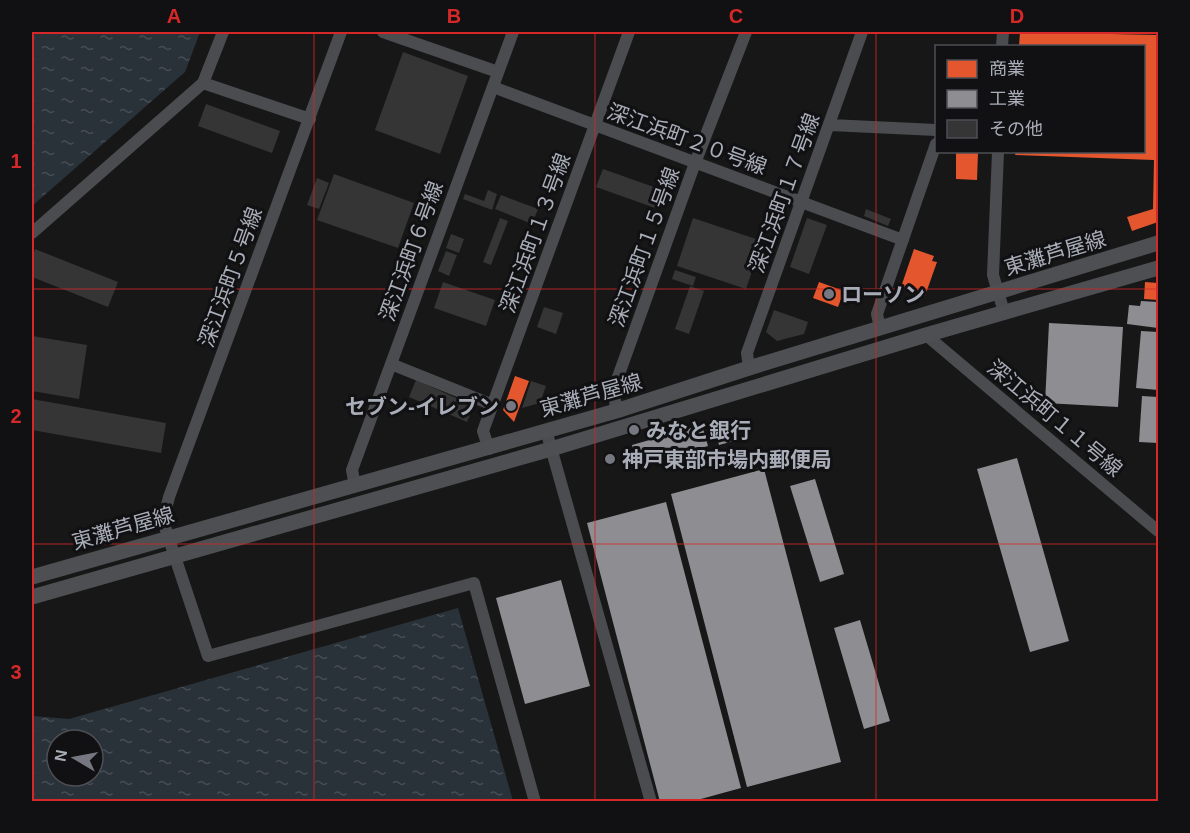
<svg xmlns="http://www.w3.org/2000/svg" width="1190" height="833" font-family="Helvetica,'Noto Sans JP',sans-serif">
  <style>
    .water { fill: url(#water-ripples); fill-rule: evenodd }
    .shops { fill: #e4572e }
    .industry { fill: #8d8d92 }
    .building { fill: #353536 }
    .lines { fill: none; stroke-linecap: round; stroke-linejoin: round }
    .minor { stroke: #4b4c50; stroke-width: 12 }
    .major { stroke: #4d4f52; stroke-width: 15 }
    .grid { fill: none; stroke: #d62828; stroke-width: 1.5; stroke-opacity: 0.55 }
    .poi-dot { fill: #757880; stroke: #111113; stroke-width: 2 }
    .labels { text-anchor: middle; dominant-baseline: central; stroke-width: 6; stroke-linejoin: round; paint-order: stroke }
    .street-label { font-size: 21px; fill: #a8adb8; stroke: #111113 }
    .poi-label { font-size: 21px; font-weight: bold; fill: #a8adb8; stroke: #111113; text-anchor: start }
    .neatline { fill: none; stroke: #d62828; stroke-width: 2 }
    .grid-label { font-size: 20px; text-anchor: middle; font-weight: bold; fill: #d62828 }
  </style>
  <defs>
    <pattern id="water-ripples" width="26" height="14" patternUnits="userSpaceOnUse" patternTransform="scale(1.5)"><rect width="26" height="14" fill="#2a3239"/><path d="M2 4q2-2 4 0t4 0M15 11q2-2 4 0t4 0" fill="none" stroke="#464d54"/></pattern>
  </defs>
  <rect width="100%" height="100%" fill="#171717"/>
  <path class="water" d="M32,32h168l-15,40 -153,134z
    M458,608l55,193h-481v-85l37,3zM57,740h36v36h-36z"/>
  <path class="shops" d="M1020,32l138,3v187l-26,9 -5,-14 26,-8 1,-49 -139,-5 1,-3h128v-106h-125z
    M956,152l22,1 -1,27 -21,-1z
    M914,249l20,7 -2,5 5,1 -12,34 -6,-2v2l-11,-3 1,-3 -8,-3z
    M819,282l25,9 -6,16 -25,-9z
    M1145,282l13,1v17l-14,-1z
    M515,376l14,5 -15,41 -11,-12z"/>
  <path class="industry" d="M1141,301l17,1v26l-31,-4 2,-19 11,1z
    M1049,323l74,4 -5,80 -73,-4z
    M1141,331l17,1v58l-22,-2z
    M1142,396l16,1v46l-19,-1z
    M729,423l5,18 -15,4 -5,-18z
    M702,425l6,21 -70,20 -6,-21z
    M1017,458l52,183 -39,11 -53,-183z
    M764,469l77,293 -94,25 -76,-293z
    M815,479l29,95 -24,8 -30,-96z
    M666,502l75,286 -51,14h-30l-73,-279z
    M561,580l29,106 -65,18 -29,-106z
    M860,620l30,101 -26,8 -30,-101z"/>
  <path class="building" d="M403,52l65,24 -28,78 -65,-24z
    M206,104l74,27 -8,22 -74,-27z
    M603,169l62,22 -7,18 -62,-22z
    M334,174l80,29 -16,45 -81,-28z
    M317,178l12,5 -10,26 -12,-4z
    M488,190l9,4 -5,16 -29,-11 2,-5 19,7z
    M501,195l37,14 -6,15 -37,-15z
    M866,209l25,10 -3,7 -24,-10z
    M500,218l8,3 -17,44 -8,-3z
    M693,218l69,23 -16,48 -69,-23z
    M807,218l20,7 -18,49 -19,-7z
    M451,234l13,5 -5,14 -13,-5z
    M35,249l83,33 -10,25 -76,-30v-18z
    M446,251l11,4 -8,21 -11,-5z
    M675,270l21,7 -3,9 -21,-7z
    M443,282l52,18 -9,26 -52,-18z
    M690,286l14,5 -15,43 -14,-5z
    M544,307l19,6 -7,21 -19,-7z
    M774,310l34,12 -4,12 -27,7 -11,-9z
    M32,336l55,9 -8,54 -47,-8z
    M416,380l58,26 -7,16 -58,-25z
    M531,381l15,5 -6,17 -18,5z
    M32,399l134,24 -5,30 -129,-23z"/>
  <g class="lines">
    <path class="minor" d="M341,32l-172,465 -6,24 45,135 266,-73 61,219
      M383,32l115,40
      M1002,46l1,-14
      M203,83l107,36
      M493,87l410,153
      M830,125l106,5
      M998,152l-5,123 11,37
      M32,233l171,-150 20,-51
      M880,328l-3,-14 59,-170
      M926,335l232,196
      M391,364l102,41
      M749,368l-2,-15 115,-321
      M616,411l-2,-23 81,-225 51,-131
      M546,430l105,372
      M489,449l-6,-18 146,-399
      M355,485l-3,-15 161,-438"/>
    <path class="major" d="M32,577l584,-166 133,-43 409,-125
      M32,597l519,-148 375,-114 232,-67"/>
  </g>
  <path class="grid" d="M314,32v770M595,32v770M876,32v770M32,289h1126M32,544h1126"/>
  <g class="poi-dot">
    <circle cx="829" cy="294" r="6"/>
    <circle cx="511" cy="406" r="6"/>
    <circle cx="634" cy="430" r="6"/>
    <circle cx="610" cy="459" r="6"/>
  </g>
  <g class="labels">
    <g class="street-label">
      <text transform="translate(687 139) rotate(20)">深江浜町２０号線</text>
      <text transform="translate(784 193) rotate(-70)">深江浜町１７号線</text>
      <text transform="translate(535 233) rotate(-70)">深江浜町１３号線</text>
      <text transform="translate(644 247) rotate(-70)">深江浜町１５号線</text>
      <text transform="translate(411 251) rotate(-70)">深江浜町６号線</text>
      <text transform="translate(1055 253) rotate(-17)">東灘芦屋線</text>
      <text transform="translate(230 277) rotate(-70)">深江浜町５号線</text>
      <text transform="translate(591 395) rotate(-16)">東灘芦屋線</text>
      <text transform="translate(1055 418) rotate(40)">深江浜町１１号線</text>
      <text transform="translate(123 528) rotate(-16)">東灘芦屋線</text>
    </g>
    <g class="poi-label">
      <text x="841" y="294">ローソン</text>
      <text x="499" y="406" text-anchor="end">セブン-イレブン</text>
      <text x="646" y="430">みなと銀行</text>
      <text x="622" y="459">神戸東部市場内郵便局</text>
    </g>
  </g>
  <rect width="1190" height="833" fill="none" stroke="#111113" stroke-width="66"/>
  <rect x="935" y="45" width="210" height="108" fill="#111113" stroke="#4d4f55" stroke-width="1.5"/>
  <rect x="947" y="60" width="30" height="18" fill="#e4572e" stroke="#4d4f55" stroke-width="1.5"/>
  <text x="989" y="75" font-size="18" fill="#a8adb8">商業</text>
  <rect x="947" y="90" width="30" height="18" fill="#8d8d92" stroke="#4d4f55" stroke-width="1.5"/>
  <text x="989" y="105" font-size="18" fill="#a8adb8">工業</text>
  <rect x="947" y="120" width="30" height="18" fill="#353536" stroke="#4d4f55" stroke-width="1.5"/>
  <text x="989" y="135" font-size="18" fill="#a8adb8">その他</text>
  <g transform="translate(75 758) rotate(280)"><circle r="28" fill="#111113" stroke="#4d4f55" stroke-width="1.5"/>
  <path d="M0-4.5L10 22L0 15L-10 22Z" fill="#757880"/>
  <text y="-9" font-size="16" font-weight="bold" text-anchor="middle" fill="#a8adb8">N</text>
  </g>
  <rect x="33" y="33" width="1124" height="767" class="neatline"/>
  <g class="grid-label">
    <text x="174" y="23">A</text>
    <text x="454" y="23">B</text>
    <text x="736" y="23">C</text>
    <text x="1017" y="23">D</text>
    <text x="16" y="168">1</text>
    <text x="16" y="423">2</text>
    <text x="16" y="679">3</text>
  </g>
</svg>
